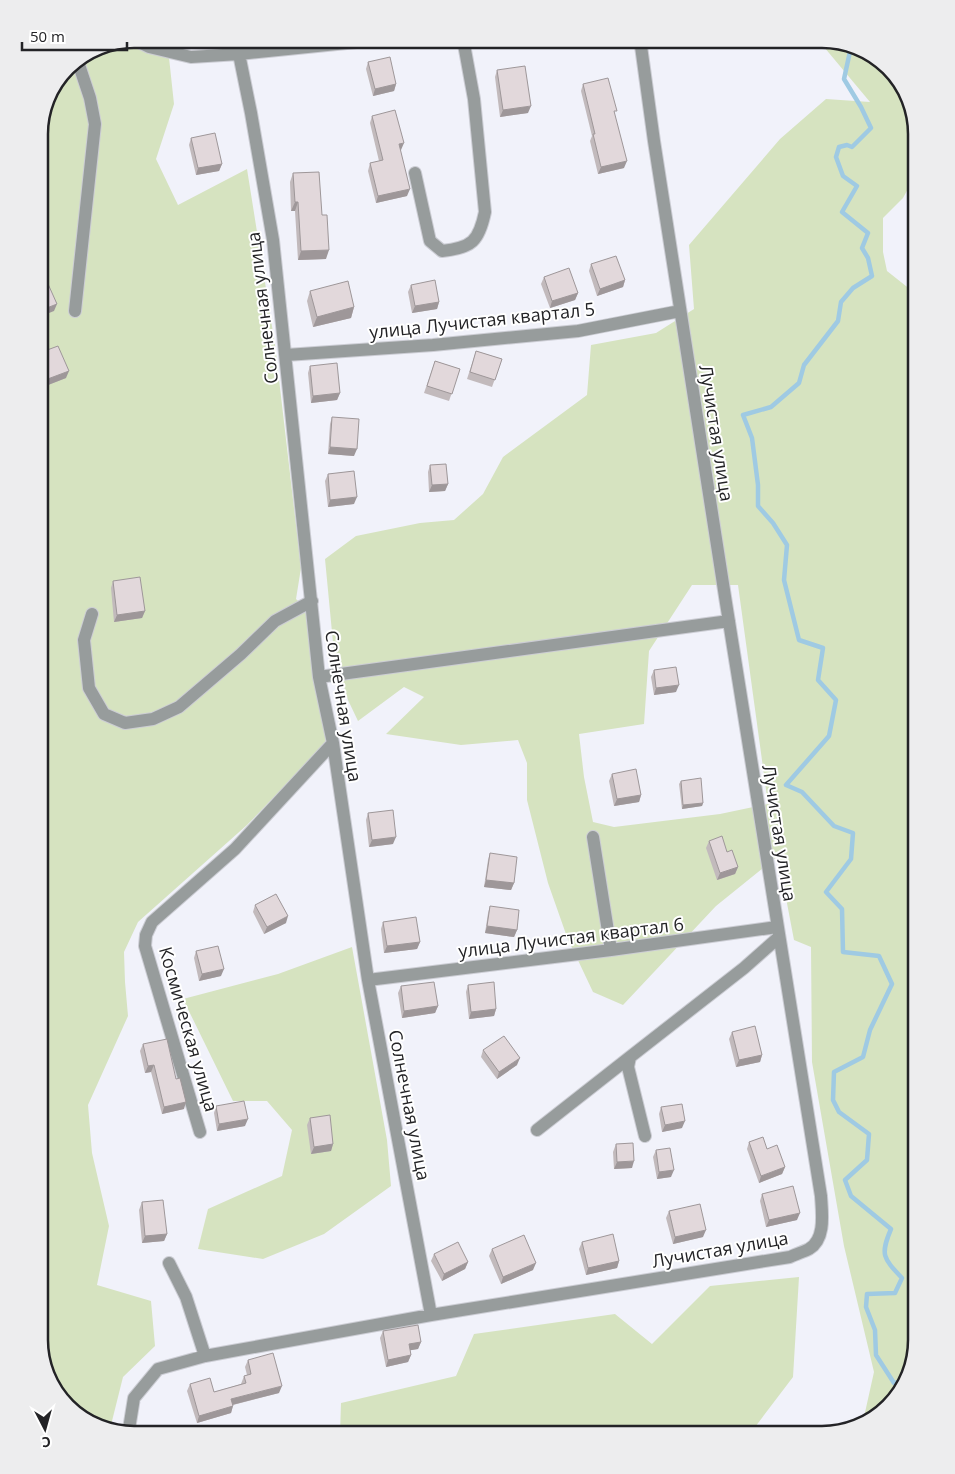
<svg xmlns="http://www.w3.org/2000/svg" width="955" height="1474" font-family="'Open Sans',sans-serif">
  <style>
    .green { fill: #d6e3c0; fill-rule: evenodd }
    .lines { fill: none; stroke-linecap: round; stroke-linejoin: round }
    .stream { stroke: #9fcae3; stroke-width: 4.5 }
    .minor-casing { stroke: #cccdd4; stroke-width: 14 }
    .minor { stroke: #979c9c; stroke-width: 12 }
    .wall { fill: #c2babc }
    .shaded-wall { fill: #9e9799 }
    .building { fill: #e2d8db; stroke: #9e9799 }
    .labels { text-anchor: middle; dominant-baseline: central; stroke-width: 4; stroke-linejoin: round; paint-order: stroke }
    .street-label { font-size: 18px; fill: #232326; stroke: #fff }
    .rim { fill: none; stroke: #232326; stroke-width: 2.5 }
  </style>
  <rect width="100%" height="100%" fill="#f1f2fa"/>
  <path class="green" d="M134,39h33l7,65 -18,55 22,46 69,-36 28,176 26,223 -5,31 12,11 18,133 -79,82 -109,97 -14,30 1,30 3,34 -40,89 4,48 17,73 -12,59 54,16 4,45 -32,31 -13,52 -29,-10 -32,-36 -10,-43v-1212l28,-62 31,-20z
    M822,39h6l46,16 32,36 10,43v40l-13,24 -20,20v34l4,19 24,19 5,1v1050l-13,47 -41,38 12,-54 -30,-126 -32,-184 -1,-115 -17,-7 -16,-84 -62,50 -93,99 -30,-13 -26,-55 -19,-54 -21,-83v-37l-9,-23 -57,5 -75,-11 38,-37 -20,-10 -46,34 -10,-21 -14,-47 -9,-94 31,-23 64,-13 34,-3 29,-26 20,-37 84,-62 4,-50 65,-12 38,-24 -5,-64 91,-106 46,-40 44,3 -46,-55zM692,585h46l30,219 -48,10 -106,13 -21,-5 -9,-45 -5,-43 65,-10 5,-73z
    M352,947l35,193 4,46 -67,48 -61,25 -65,-10 10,-40 74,-33 10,-46 -25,-29h-34l-50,-102 95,-25z
    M799,1277l-6,100 -44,58h-409l1,-32 115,-27 18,-42 141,-20 37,30 58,-58z"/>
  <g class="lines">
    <path class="stream" d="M851,47l-7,32 17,28 10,21 -19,19 -5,-2 -8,2 -3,10 7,19 14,10 -15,26 26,21 -6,15 6,10 4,18 -19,12 -12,14 -3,19 -34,44 -5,18 -28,24 -28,8 9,23 6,47v21l15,17 14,22 -3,35 15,60 24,8 -5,32 18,20 -7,36 -43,49 16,7 32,34 19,7 -2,26 -25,33 16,17 1,43 36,4 13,28 -22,46 -7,27 -29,15 -1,28 6,12 30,22 -2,26 -22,20 6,16 40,33c-11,26 -8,29 11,49l-7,15 -28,1 -1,13 9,23 1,25 18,28 11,-2"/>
    <g class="minor-casing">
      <path id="minor" d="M133,39l16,8 42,10 48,-3 147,-15
        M238,39l1,15 12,59 22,127 46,437 14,66 35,237 63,335
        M415,173l15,68 12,10c30,-3 37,-10 43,-39l-11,-113 -11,-60
        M75,311l20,-187 -5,-26 -13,-39
        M286,355l147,-10 145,-14 102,-20
        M92,614l-8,26 5,48 15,26 21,9 28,-4 26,-12 62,-53 34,-33 37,-20
        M319,677l410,-56
        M593,837l18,113
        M368,980l243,-30 166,-23
        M537,1130l93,-73
        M200,1132l-55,-186 1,-11 6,-13 83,-73 98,-106
        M645,1136l-17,-69 2,-10 114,-89 35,-31
        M169,1263l17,34 19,59
        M128,1435l6,-37 24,-29 47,-13 226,-41 359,-58c6,-3 13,-5 19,-8 17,-10 13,-36 12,-53l-95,-593 -72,-462 -14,-102"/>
    </g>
    <use href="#minor" class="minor"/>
  </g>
  <path class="wall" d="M368,62l28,22 -2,7 -21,5 -7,-27z
    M497,70l31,43 -28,4 -5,-40z
    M583,84l32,32 9,52 -26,6 -8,-33 2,-5 -11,-45z
    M372,116l29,34h-1l7,46 -31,7 -8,-32 2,-8 9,-2 -9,-38z
    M191,138l31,26 -3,7 -23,4 -7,-30z
    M293,173l29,42 4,44 -28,1 -3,-49h-4l-1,-29z
    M591,264l34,16 -2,7 -26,9 -8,-25z
    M544,277l34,16 -3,7 -25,8 -9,-24z
    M411,285l28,17 -2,7 -25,4 -4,-21z
    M310,291l44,16 -3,11 -38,9 -6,-26z
    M476,351l26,8 -10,28 -25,-8z
    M39,353l27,25 -23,9 -4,-10z
    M435,361l25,8 -11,32 -25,-8z
    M310,366l30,27 -3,7 -26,3 -3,-30z
    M332,417l22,39 -26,-2 2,-30z
    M430,465l18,19 -3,7 -16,1 -1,-20z
    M328,474l26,30 -26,3 -3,-26z
    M113,581l32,30 -3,7 -28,4 -3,-34z
    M654,670l22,22 -22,3 -3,-18z
    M612,774l29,21 -2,7 -25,4 -5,-25z
    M681,781l22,22 -1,3 -20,3 -3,-25z
    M368,813l25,31 -24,3 -3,-27z
    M709,841l18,11 11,15 -3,7 -18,6 -11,-32z
    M490,853l24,30 -3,7 -27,-3 4,-27z
    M255,905l31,18 -22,11 -11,-22z
    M490,906l27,24 -3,7 -29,-4 3,-20z
    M383,922l37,20 -3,7 -33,4 -3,-24z
    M196,951l25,25 -22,5 -5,-23z
    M468,985l28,24 -2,7 -25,3 -3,-27z
    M401,986l37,20 -3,7 -33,5 -4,-25z
    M732,1032l30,23 -2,7 -24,5 -7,-28z
    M143,1044l33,35 8,30 -22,5 -11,-42 -6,1 -5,-22z
    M483,1050l34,15 -20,14 -16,-22z
    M216,1106l29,20 -28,5 -3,-18z
    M661,1107l21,21 -20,4 -3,-18z
    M310,1118l23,26 -2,7 -20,3 -4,-29z
    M749,1142l18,7 18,18 -3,7 -23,9 -12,-34z
    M616,1144l16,24 -18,1 -1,-17z
    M656,1150l15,27 -14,2 -4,-22z
    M762,1194l35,26 -31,7 -6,-26z
    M142,1202l25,32 -3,7 -22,2 -3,-33z
    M669,1211l34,26 -30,7 -7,-26z
    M582,1242l37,19 -2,7 -31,7 -7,-26z
    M492,1249l41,21 -32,14 -12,-28z
    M434,1254l34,8 -3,7 -23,12 -11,-20z
    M383,1331l38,11 -3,7 -8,1 1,5 -3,7 -22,5 -6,-29z
    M248,1360l31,33 -46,12 -2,8 -34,10 -10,-32 3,-7 24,8 27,-8 3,-8 3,-1 -2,-8z"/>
  <path class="shaded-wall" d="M263,39h33l-35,5z
    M396,84l-2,7 -21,5 2,-7z
    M531,106l-3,7 -28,4 3,-7z
    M404,143l-3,7 -5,1 3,-7z
    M627,161l-3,7 -26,6 3,-7z
    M222,164l-3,7 -23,4 2,-7z
    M410,189l-3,7 -31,7 2,-7z
    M295,202h3l-3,9h-4z
    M329,250l-3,9 -28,1 3,-9z
    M625,280l-2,7 -26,9 3,-7z
    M578,293l-3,7 -25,8 2,-7z
    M439,302l-2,7 -25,4 3,-7z
    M57,304l-3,7 -15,6v-6z
    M354,307l-3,11 -38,9 4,-10z
    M69,371l-3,7 -23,9 2,-7z
    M340,393l-3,7 -26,3 2,-7z
    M330,447l27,2 -3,7 -26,-2z
    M448,484l-3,7 -16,1 3,-7z
    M357,497l-3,7 -26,3 2,-7z
    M145,611l-3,7 -28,4 3,-7z
    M679,685l-3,7 -22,3 2,-7z
    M641,795l-2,7 -25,4 3,-7z
    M703,803l-1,3 -20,3 1,-4z
    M396,837l-3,7 -24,3 3,-7z
    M738,867l-3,7 -18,6 3,-7z
    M486,880l28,3 -3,7 -27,-3z
    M288,916l-2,7 -22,11 3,-7z
    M487,926l30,4 -3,7 -29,-4z
    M420,942l-3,7 -33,4 3,-7z
    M224,969l-3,7 -22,5 3,-7z
    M438,1006l-3,7 -33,5 2,-7z
    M496,1009l-2,7 -25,3 2,-7z
    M762,1055l-2,7 -24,5 3,-7z
    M520,1058l-3,7 -20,14 2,-7z
    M154,1065l-3,7 -6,1 3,-7z
    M186,1102l-2,7 -22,5 2,-7z
    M248,1119l-3,7 -28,5 2,-7z
    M685,1121l-3,7 -20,4 3,-7z
    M333,1144l-2,7 -20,3 3,-7z
    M634,1161l-2,7 -18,1 3,-7z
    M785,1167l-3,7 -23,9 2,-7z
    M674,1170l-3,7 -14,2 2,-7z
    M800,1213l-3,7 -31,7 3,-7z
    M706,1230l-3,7 -30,7 2,-7z
    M167,1234l-3,7 -22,2 3,-7z
    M619,1261l-2,7 -31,7 2,-7z
    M468,1262l-3,7 -23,12 2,-7z
    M536,1263l-3,7 -32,14 2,-7z
    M421,1342l-3,7 -12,2 3,-7z
    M411,1355l-3,7 -22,5 2,-7z
    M282,1386l-3,7 -51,13 3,-7z
    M233,1406l-2,7 -34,10 2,-7z"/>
  <path class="building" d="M390,57l6,27 -21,5 -7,-27z
    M525,66l6,40 -28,4 -6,-40z
    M608,78l9,33h-3l13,50 -26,6 -8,-33h2l-12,-50z
    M395,110l9,33 -5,1 11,45 -32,7 -8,-33 13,-3 -11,-44z
    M215,133l7,31 -24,4 -7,-30z
    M319,172l3,43h5l2,35 -28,1 -3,-49h-3l-2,-29z
    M616,256l9,24 -25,9 -9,-25z
    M569,268l9,25 -26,8 -8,-24z
    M44,275l13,29 -18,7v-34z
    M435,280l4,22 -24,4 -4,-21z
    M348,281l6,26 -37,10 -7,-26z
    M58,346l11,25 -24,9 -6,-16v-11z
    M476,351l26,8 -7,21 -25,-8z
    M435,361l25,8 -8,25 -25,-8z
    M337,363l3,30 -27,3 -3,-30z
    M332,417l27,2 -2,30 -27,-2z
    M446,464l2,20 -16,1 -2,-20z
    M354,471l3,26 -27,3 -2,-26z
    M140,577l5,34 -28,4 -4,-34z
    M676,667l3,18 -23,3 -2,-18z
    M636,769l5,26 -24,4 -5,-25z
    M701,778l2,25 -20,2 -2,-24z
    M393,810l3,27 -24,3 -4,-27z
    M722,836l5,16 5,-2 6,17 -18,6 -11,-32z
    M490,853l27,4 -3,26 -28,-3z
    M276,894l12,22 -21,11 -12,-22z
    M490,906l29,4 -2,20 -30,-4z
    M416,917l4,25 -33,4 -4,-24z
    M218,946l6,23 -22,5 -6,-23z
    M434,982l4,24 -34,5 -3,-25z
    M494,982l2,27 -25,3 -3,-27z
    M755,1026l7,29 -23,5 -7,-28z
    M504,1036l16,22 -21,14 -16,-22z
    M167,1039l9,40 4,-1 6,24 -22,5 -10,-42 -6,1 -5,-22z
    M244,1101l4,18 -29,5 -3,-18z
    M682,1104l3,17 -20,4 -4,-18z
    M330,1115l3,29 -19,3 -4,-29z
    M763,1137l4,12 10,-4 8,22 -24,9 -12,-34z
    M633,1143l1,18 -17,1 -1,-18z
    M670,1148l4,22 -15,2 -3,-22z
    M793,1186l7,27 -31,7 -7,-26z
    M163,1200l4,34 -22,2 -3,-34z
    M700,1204l6,26 -31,7 -6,-26z
    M613,1234l6,27 -31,7 -6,-26z
    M524,1235l12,28 -33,14 -11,-28z
    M458,1242l10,20 -24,12 -10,-20z
    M418,1325l3,17 -12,2 2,11 -23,5 -5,-29z
    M273,1353l9,33 -51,13 2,7 -34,10 -9,-32 20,-6 4,14 32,-9 -2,-7 7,-2 -3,-14z"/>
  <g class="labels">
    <g class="street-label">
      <text transform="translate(262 308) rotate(-97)">Солнечная улица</text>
      <text transform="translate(482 320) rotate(-6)">улица Лучистая квартал 5</text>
      <text transform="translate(717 433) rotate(81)">Лучистая улица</text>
      <text transform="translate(344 706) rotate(81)">Солнечная улица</text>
      <text transform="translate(780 833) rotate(81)">Лучистая улица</text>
      <text transform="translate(571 937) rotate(-7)">улица Лучистая квартал 6</text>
      <text transform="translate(189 1029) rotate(74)">Космическая улица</text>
      <text transform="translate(410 1105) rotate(79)">Солнечная улица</text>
      <text transform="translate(720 1249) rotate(-10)">Лучистая улица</text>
    </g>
  </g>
  <path d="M0 0H955V1474H0ZM134 48H822A86 86 0 0 1 908 134V1340A86 86 0 0 1 822 1426H134A86 86 0 0 1 48 1340V134A86 86 0 0 1 134 48Z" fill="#ededee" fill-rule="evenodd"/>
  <path class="rim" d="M134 48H822A86 86 0 0 1 908 134V1340A86 86 0 0 1 822 1426H134A86 86 0 0 1 48 1340V134A86 86 0 0 1 134 48Z"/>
  <g transform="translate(45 1429) rotate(174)" stroke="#ffffff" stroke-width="4" paint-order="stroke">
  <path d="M0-4L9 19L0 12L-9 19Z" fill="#232326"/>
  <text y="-8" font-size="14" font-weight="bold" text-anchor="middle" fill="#232326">С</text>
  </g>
  <path d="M22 42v8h105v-8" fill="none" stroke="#232326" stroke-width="2.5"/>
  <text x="30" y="42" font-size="15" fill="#232326" stroke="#ffffff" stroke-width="4" paint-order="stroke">50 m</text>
</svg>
